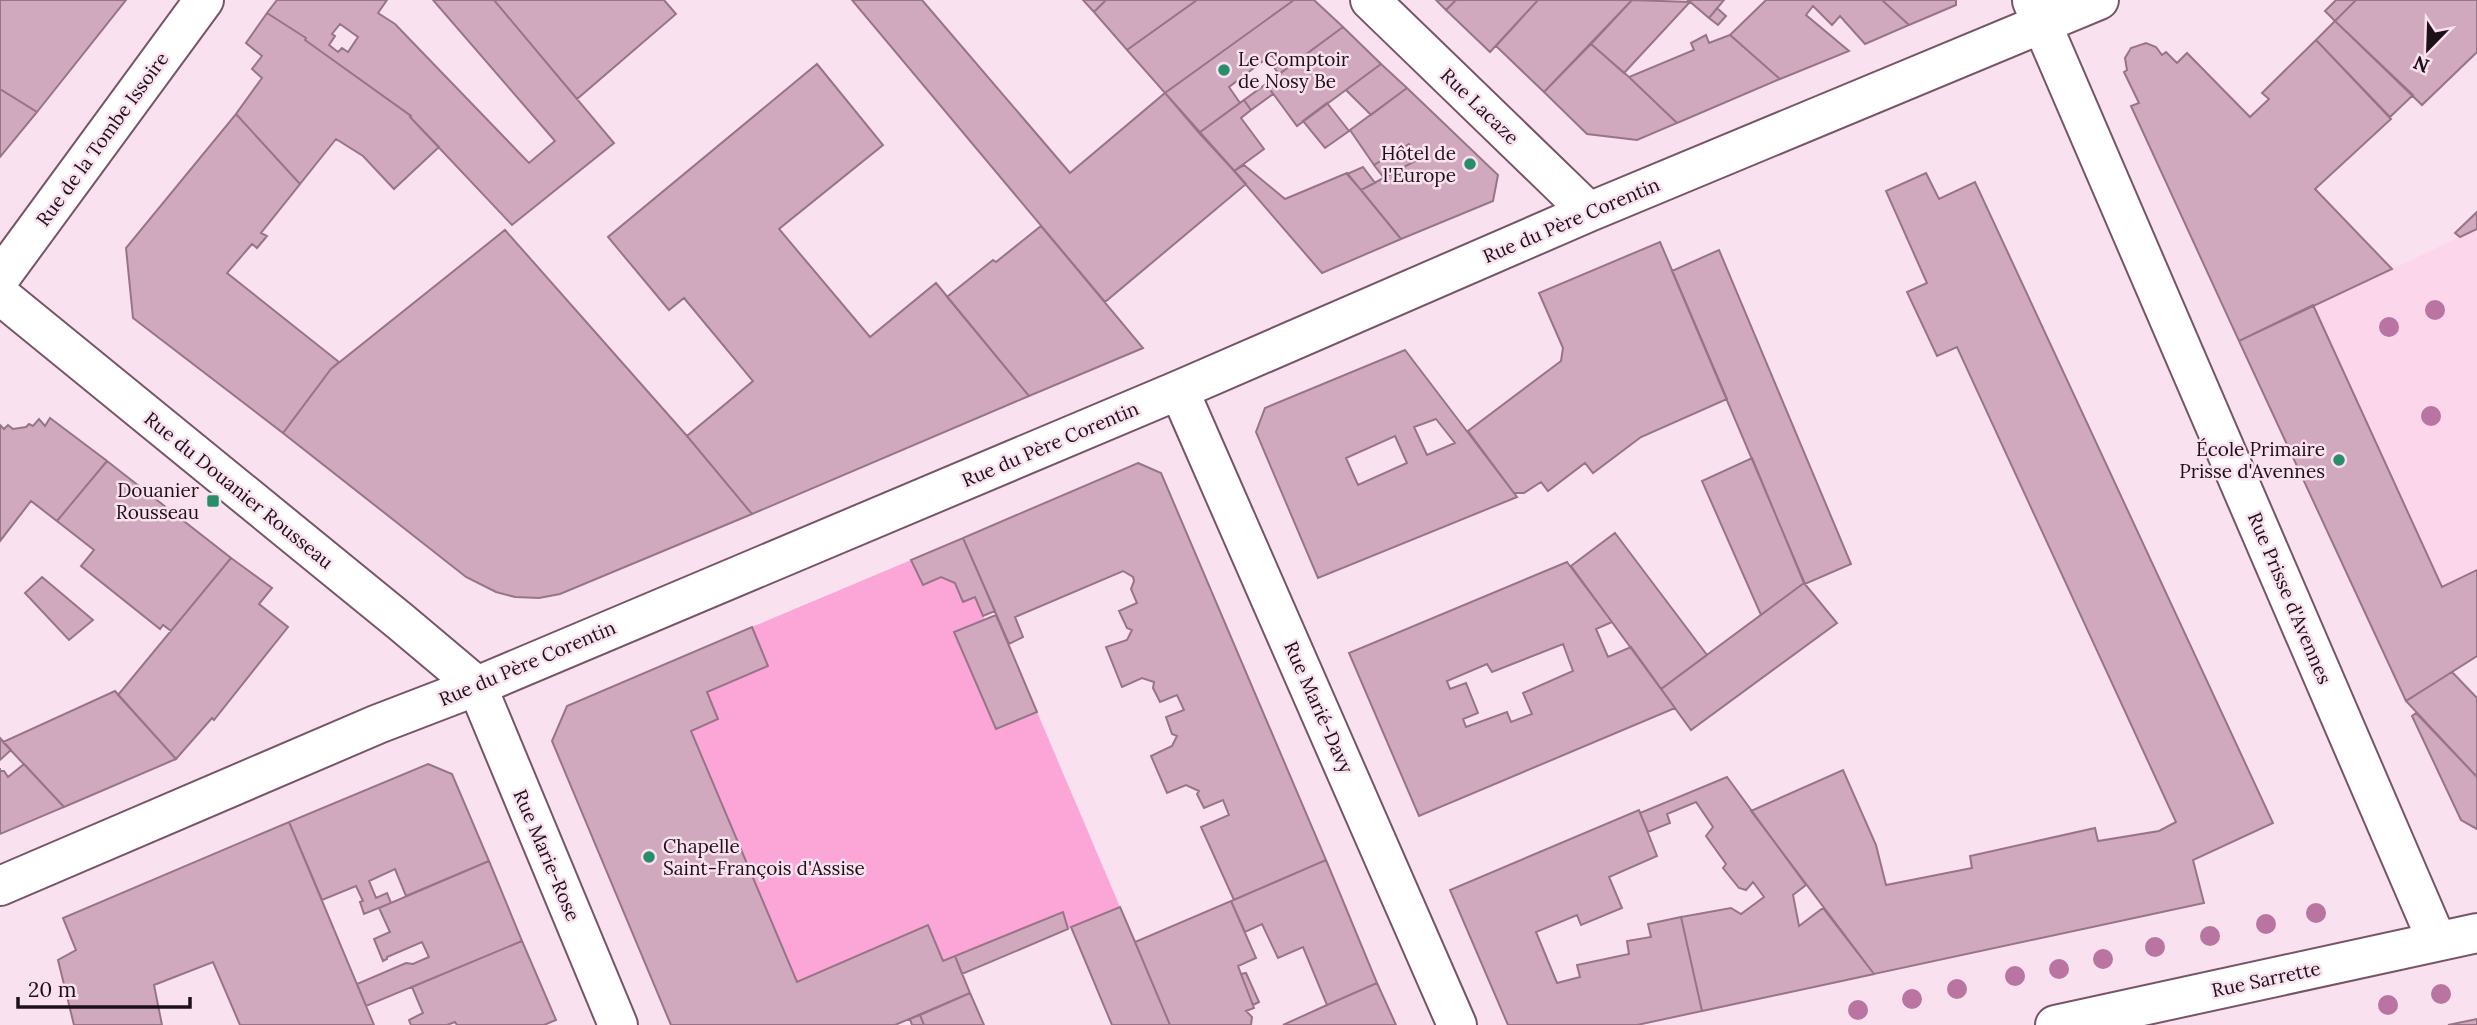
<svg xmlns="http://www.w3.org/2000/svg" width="2477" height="1025" font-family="Lora,serif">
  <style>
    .built { fill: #fcd6ea }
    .green { fill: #fba6d7 }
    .building { fill: #d0a9bf; stroke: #987488; stroke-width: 2; fill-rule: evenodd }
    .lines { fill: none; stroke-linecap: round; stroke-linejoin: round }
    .minor-casing { stroke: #775468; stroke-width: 42 }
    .minor { stroke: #fff; stroke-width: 38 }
    .tree { fill: #b974a1 }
    .poi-dot { fill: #288d69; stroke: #fae1ef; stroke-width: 2.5 }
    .labels { text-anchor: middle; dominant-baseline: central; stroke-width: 5; stroke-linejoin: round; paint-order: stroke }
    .poi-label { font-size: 19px; fill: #1e1018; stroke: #fae1ef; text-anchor: end }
    .street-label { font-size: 19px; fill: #1e1018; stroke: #fae1ef }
  </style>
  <rect width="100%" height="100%" fill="#fae1ef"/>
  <path class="built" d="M2477,229v427l-71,45 -167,-360z"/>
  <path class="green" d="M911,560l12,25 18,-8 14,6 8,19 12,-5 10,23 -31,12 42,97 41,-17 83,195 -52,22 -6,-17 -119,49 -15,-36 -131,57 -106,-251 27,-12 -11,-27 61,-26 -16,-39z"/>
  <path class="building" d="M0,0h126l-89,112 -37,-23z
    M277,0h110l-9,13 17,11 134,139 26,-22 -122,-141h61l120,143 -102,82 -102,-108 1,-1 -106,-76 1,-2 -39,-25zM340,24l18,13 -10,15 -6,-4 -4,4 -9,-7 6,-9 -3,-2z
    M494,0h170l12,14 -99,85z
    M852,0h70l148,173 95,-80 81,91 -141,118z
    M1083,0h23l-12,12z
    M1106,0h91l-70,50 -33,-38z
    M1197,0h97l-129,93 -38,-43z
    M1294,0h20l29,27 -64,47 -6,-8 5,-4 -7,-7 -42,32 11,16 -41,30 -34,-40z
    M1436,0h20l-10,10z
    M1456,0h82l-48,52 -44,-42z
    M1538,0h94l-88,92 -48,-46z
    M1632,0l58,2 -66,71 -33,-29z
    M1688,0h36l-15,18z
    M1766,0h116l27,25 -44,19 -25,-28 -8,9 -19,-19 -7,9 43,36 -69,28 -50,-44z
    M1882,0h74v5l-47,20z
    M2336,0h20l-21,21 -10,-10z
    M2356,0h121v52l-55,53 -87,-84z
    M1717,8l9,8 -8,9 -9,-7z
    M267,13l39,25 -1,2 106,76 -1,1 29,30 -45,42 -31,-33 -27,-17 -36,45 -64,-70 26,-36 -10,-9 10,-13 -16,-13z
    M2335,21l78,74 -23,22 -74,-77z
    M1343,27l38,37 -84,62 -31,-42z
    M1706,35l3,8 21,-8 50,44 -103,44 -48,-46 65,-27 -3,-7z
    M2316,40l75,79 -76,70 77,80 -153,72 -108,-235 8,-3 -15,-31 3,-2 -2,-12 6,-10 15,-5 10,4 6,8 4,-3 11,11 10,-10 63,64 19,-18 -7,-6z
    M1591,44l38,33 48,46 -40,17 -50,-6 -43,-42z
    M817,64l66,81 -104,84 91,108 66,-54 93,113 -277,118 -65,-78 66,-55 -69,-83 -15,12 -61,-73z
    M1381,64l26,24 -36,27 -25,-25z
    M1266,84l7,10 -22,16 -7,-10z
    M1407,88l91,87 -5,26 -92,38 -40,-49 58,-31 -10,-15 -35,21 -24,-35z
    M0,89l37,23 -37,45z
    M1244,100l7,10 -10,8 23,31 -30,22 -35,-38z
    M1327,103l22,28 -24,17 -22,-27z
    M236,114l64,70 -39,49 6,3 -10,12 -5,-4 -25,29 112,89 -8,7 -48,64 -150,-115 -7,-70z
    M1409,144l10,15 -35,19 -10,-13z
    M1244,165l41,34 62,-26 54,66 -79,34 -88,-102z
    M1363,167l12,16 -14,7 -14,-16z
    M1926,173l13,26 36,-17 298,641 -80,37 11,43 -330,71 -123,-163 92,-41 33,75 10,40 86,-17 -2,-12 125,-28 3,13 61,-10 17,-9 -219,-475 -20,9 -30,-64 20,-9 -41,-92z
    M2477,212v17l-17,8 -5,-4z
    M1041,226l102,122 -114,48 -82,-99 46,-37 3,2z
    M505,230l182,206 65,78 -192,80 -21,4 -24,-1 -19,-5 -30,-15 -183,-144 48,-64z
    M1660,242l67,157 -86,38 -48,36 -8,-10 -37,28 -7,-9 -17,11h-10l-46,-62 93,-70 2,-13 -24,-55z
    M1719,250l132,314 -46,20 -133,-313z
    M2313,305l129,282 35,-17v86l-71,45 -167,-360z
    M1405,350l112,147 -199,81 -62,-146 9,-24zM1436,419l19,24 -28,12 -13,-28zM1395,436l12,27 -49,22 -12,-27z
    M50,418l57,43 -50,60 -26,-20 -31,40v-116l4,4 4,-4 5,4 13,-2 3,-3 4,2 6,-7 6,7z
    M1752,458l52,125 -43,32 -59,-134z
    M107,461l124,97 -60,73 -8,-6 -3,4 -79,-63 13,-16 -37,-29z
    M1138,463l23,10 165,387 -92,40 -33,-73 28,-12 -6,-15 -19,8 -7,-14 2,-3 -13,-6 -19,8 -16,-37 21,-10 5,-10 -5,-2 -6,-17 18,-7 -7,-15 -17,7 -7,-14 1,-6 -12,-4 -20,9 -16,-40 21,-7 5,-10 -5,-2 -8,-17 18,-8 -6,-14 3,-8 -1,-4 -10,-6 -108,46 8,20 -14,7 -46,-106z
    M1615,533l92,122 -46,34 -90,-123z
    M963,538l32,73 -12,5 -8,-19 -12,5 -8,-19 -14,-6 -18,8 -12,-25z
    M231,558l41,30 -13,16 29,23 -74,93 -2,-2 -36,41 -58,-64z
    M1567,562l45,60 -16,7 12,28 23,-10 44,61 -256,108 -70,-163zM1563,644l10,27 -50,22 9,21 -21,8 -4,-10 -41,15 -3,-8 15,-6 -12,-30 -16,6 -3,-8 40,-17 5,8z
    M42,577l51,43 -24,20 -44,-47z
    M1804,583l33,40 -146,107 -30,-41z
    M996,615l41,97 -41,17 -42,-97z
    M752,627l16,39 -61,26 11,27 -27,12 106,251 131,-57 15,36 12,-5 15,37 -75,32h-224l-119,-284 15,-35z
    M2452,672l25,26v79l-71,-76z
    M115,691l61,68 -112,48 -61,-65z
    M2416,713l61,64v52l-16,-9 -49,-104z
    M0,738l11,12 -11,10z
    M24,764l40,43 -64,27v-66v3h4l4,6z
    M428,764l24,10 37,87 -83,35 -11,-27 -26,12 7,17 11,-5 4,10 -27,11 -4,-12 3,-1 -7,-15 -34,14 -33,-78z
    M1727,777l79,108 -13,10 6,31 24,-18 51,66 -172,37 -21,-94 50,-9 10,6 23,-17 -11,-15 -7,8 -7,-2 -16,-20 3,-4 -20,-28 7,-9 -17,-25 -29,12 3,9 -22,9 -8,-19z
    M1639,810l18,46 -48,21 13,31 -41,17 -4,-10 -41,17 21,51 23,-6 -3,-12 52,-11 -2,-13 24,-4 -3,-13 33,-7 21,94 -65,14h-129l-58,-135z
    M289,822l85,203h-134l-27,-63 -59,23 8,40h-88l-16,-65 18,-10 -13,-32z
    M1326,860l51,123 -50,22 -24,-58 -25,11 -16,-34 -17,8 -14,-31z
    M489,861l33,80 -156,65 -9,-22 49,-21 7,1 16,-7 -7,-15 -35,15v2l-4,2 -9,-22 16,-7 -11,-24z
    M1231,901l25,57 -18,8 16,42 -8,3 6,6 -1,8h-81l-35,-83z
    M1120,907l15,35 35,83h-58l-41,-98z
    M1063,912l5,17 -106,45 -7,-18z
    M522,941l34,79 -12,5h-87l-2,-3 -8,3h-36l-2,-5 14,-7 -11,-26z
    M1246,973l13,29 -6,3 -12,-31z
    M1377,983l19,42h-113l44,-20z
    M970,993l14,32h-60l-4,-10z
    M920,1015l4,10h-12l-2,-6z
    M2477,1019v6h-29z"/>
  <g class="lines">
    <g class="minor-casing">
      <path id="minor" d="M1370,0l219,212
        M2032,1l405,940
        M0,278l204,-278
        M0,295l401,327 76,64 141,339
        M1179,390l278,635
        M0,886l378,-162 99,-38 702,-296 410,-178 510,-212
        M2055,1025l422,-92"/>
    </g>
    <use href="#minor" class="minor"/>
  </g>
  <g class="tree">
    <circle cx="2435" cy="310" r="10"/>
    <circle cx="2389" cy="327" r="10"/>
    <circle cx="2431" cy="416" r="10"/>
    <circle cx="2316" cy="913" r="10"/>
    <circle cx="2266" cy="924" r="10"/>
    <circle cx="2210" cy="936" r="10"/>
    <circle cx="2155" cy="947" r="10"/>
    <circle cx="2103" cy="959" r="10"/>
    <circle cx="2059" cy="969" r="10"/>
    <circle cx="2015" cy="976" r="10"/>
    <circle cx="1957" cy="989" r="10"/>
    <circle cx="2441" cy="994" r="10"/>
    <circle cx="1912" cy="999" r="10"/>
    <circle cx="2388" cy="1005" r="10"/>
    <circle cx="1858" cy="1010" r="10"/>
  </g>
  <g class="poi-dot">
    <circle cx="1224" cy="70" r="7"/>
    <circle cx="1470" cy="164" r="7"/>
    <circle cx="2339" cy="460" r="7"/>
    <rect x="206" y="494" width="14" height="14" rx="3.5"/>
    <circle cx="649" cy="857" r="7"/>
  </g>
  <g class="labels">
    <g class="poi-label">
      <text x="1238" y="59" text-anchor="start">Le Comptoir<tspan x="1238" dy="22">de Nosy Be</tspan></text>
      <text x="1456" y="153">Hôtel de<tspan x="1456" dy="22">l'Europe</tspan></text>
      <text x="2325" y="449">École Primaire<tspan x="2325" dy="22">Prisse d'Avennes</tspan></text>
      <text x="199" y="490">Douanier<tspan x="199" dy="22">Rousseau</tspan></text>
      <text x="663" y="846" text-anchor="start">Chapelle<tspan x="663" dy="22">Saint-François d'Assise</tspan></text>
    </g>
    <g class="street-label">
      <text transform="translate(1480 106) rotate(44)">Rue Lacaze</text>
      <text transform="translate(102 139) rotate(-54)">Rue de la Tombe Issoire</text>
      <text transform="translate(1571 220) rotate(-23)">Rue du Père Corentin</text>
      <text transform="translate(1050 444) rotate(-23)">Rue du Père Corentin</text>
      <text transform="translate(239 490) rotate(39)">Rue du Douanier Rousseau</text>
      <text transform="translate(2290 598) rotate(67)">Rue Prisse d'Avennes</text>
      <text transform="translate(527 663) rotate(-23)">Rue du Père Corentin</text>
      <text transform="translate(1319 707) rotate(66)">Rue Marié-Davy</text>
      <text transform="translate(547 855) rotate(67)">Rue Marie-Rose</text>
      <text transform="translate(2266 979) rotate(-12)">Rue Sarrette</text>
    </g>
  </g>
  <g transform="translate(2428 49) rotate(203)" stroke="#fae1ef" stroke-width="5" paint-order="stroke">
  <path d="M0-5L12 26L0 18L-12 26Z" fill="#1e1018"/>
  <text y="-10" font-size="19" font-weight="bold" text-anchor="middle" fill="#1e1018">N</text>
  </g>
  <path d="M18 997v10h172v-10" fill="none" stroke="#1e1018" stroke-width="3.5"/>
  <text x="28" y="997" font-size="21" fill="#1e1018" stroke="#fae1ef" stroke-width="5" paint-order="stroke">20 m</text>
</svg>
